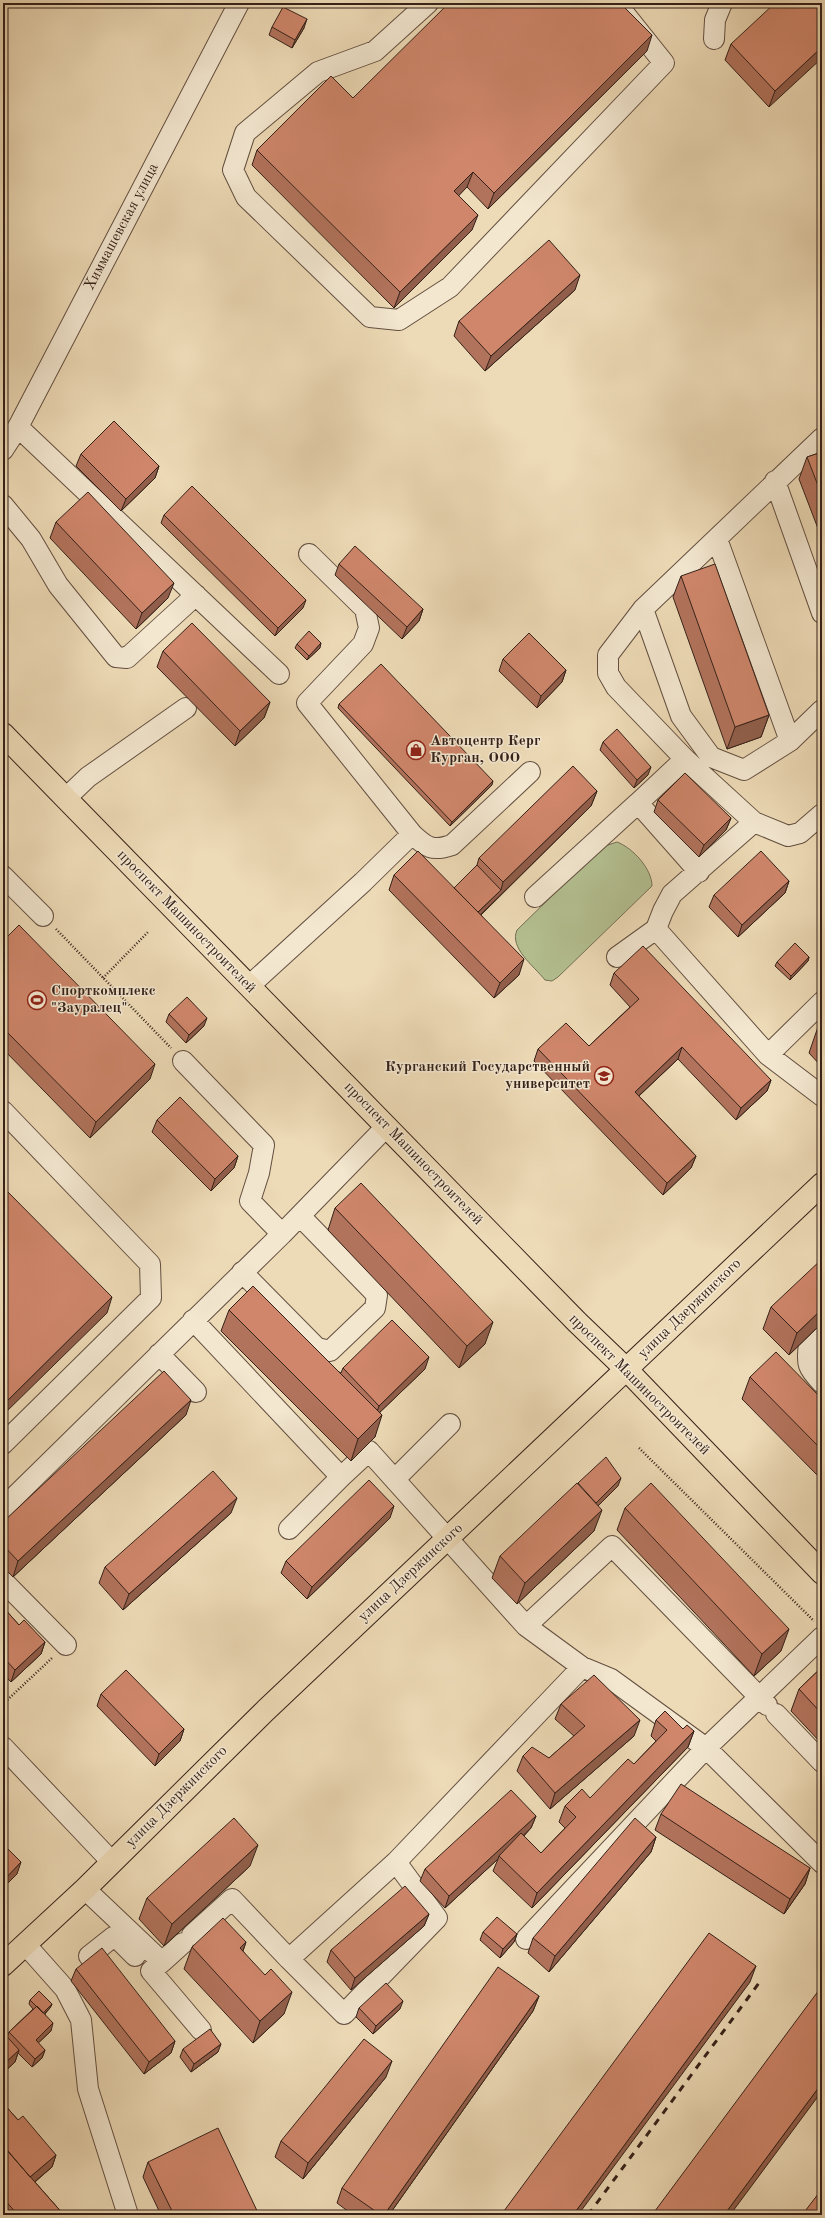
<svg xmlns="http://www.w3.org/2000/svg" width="825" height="2218" font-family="'Old Standard TT',serif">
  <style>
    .green { fill: #b4c091; stroke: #747055 }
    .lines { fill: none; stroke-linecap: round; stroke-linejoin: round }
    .minor-casing { stroke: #634f40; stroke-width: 22 }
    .major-casing { stroke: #352119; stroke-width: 24 }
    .path { stroke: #352119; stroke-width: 2.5; stroke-dasharray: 1 2; stroke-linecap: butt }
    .minor { stroke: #f3e7d0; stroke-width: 20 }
    .major { stroke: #eddab6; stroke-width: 22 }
    .rail { stroke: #352119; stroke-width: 3; stroke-dasharray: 7 7; stroke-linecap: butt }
    .wall { fill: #b2735c; stroke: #352119 }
    .shaded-wall { fill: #915e4b; stroke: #352119 }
    .building { fill: #cf866b; stroke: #352119 }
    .labels { text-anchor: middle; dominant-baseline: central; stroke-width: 3; stroke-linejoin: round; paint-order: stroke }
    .street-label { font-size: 15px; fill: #352119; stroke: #f3e7d0 }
    .poi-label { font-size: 15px; font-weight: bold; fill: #352119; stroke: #f3e7d0; text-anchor: start }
  </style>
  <rect width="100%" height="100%" fill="#eddab6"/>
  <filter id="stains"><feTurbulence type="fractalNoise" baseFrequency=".005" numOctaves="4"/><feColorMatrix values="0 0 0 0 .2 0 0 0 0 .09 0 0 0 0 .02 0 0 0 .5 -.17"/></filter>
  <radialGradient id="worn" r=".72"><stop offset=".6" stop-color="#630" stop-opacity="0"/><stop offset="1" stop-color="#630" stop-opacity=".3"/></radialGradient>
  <path class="green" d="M617,842c16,6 35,27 35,44l-94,91 -6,4 -7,-1c-11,-14 -36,-32 -28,-50l85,-83z"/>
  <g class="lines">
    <g class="minor-casing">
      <path id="minor" d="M428,3l-53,48 -57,21 -73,61 -12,37 13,27 124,120 29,3 51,-33 214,-224 -48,-60
        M714,39l1,-19 7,-17
        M18,427l261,247
        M822,438l-179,171 -35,46v18l8,14 69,72 69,63 34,14 12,-3 22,-19
        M3,450l15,-23 221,-424
        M775,481l47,132
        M3,505l28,34 27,46 58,72 11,1 69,-63
        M717,539l73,202
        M309,554l56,55 4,19 -6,16 -56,59 105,131c14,13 20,18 40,11l78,-73
        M643,609l38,107 30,41 33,13 46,-29 32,-31
        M685,759l-47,44 61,69
        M66,798l22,-21 98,-69
        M3,876l40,40
        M535,897l103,-94
        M656,929l112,126
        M617,957l39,-28 7,-18 9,-17 82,-72
        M249,986l114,-104 49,-48
        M822,1002l-54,53 54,41
        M183,1061l81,84 -5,28 -9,28 32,33
        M3,1111l147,153 1,34 -148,146
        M242,1272l75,76 13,3 45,-43 2,-13 -77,-79
        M193,1320l148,157 -52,52
        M822,1333l-13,11c-3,21 -1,24 13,39
        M159,1354l37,38
        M341,1477l28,-26 157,175 56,41 29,12 95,69 116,115
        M395,1479l55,-55
        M3,1508l279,-274 104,-107
        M3,1581l63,64
        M526,1626l86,-80 155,159
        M776,1714l46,48
        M3,1747l109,115
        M85,1889l77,73 21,-19
        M192,1935l40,-36 57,60 107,-97 186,-195
        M526,1939l180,-191 116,-111
        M25,1944l40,45 16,31 7,69 40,126
        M89,1956l24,-19h3l19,19
        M289,1959l55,55 93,-96 -41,-56
        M162,1962l-11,9 50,59"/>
    </g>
    <g class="major-casing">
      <path id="major" d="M3,734l574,588 50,48 195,203
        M3,1965l82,-76 181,-179 556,-526"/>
    </g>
    <path class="path" d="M56,929l115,119
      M103,978l45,-46
      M639,1448l175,173
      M3,1704l49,-46"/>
    <use href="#minor" class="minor"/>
    <use href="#major" class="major"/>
    <path class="rail" d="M588,2215l171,-232"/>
  </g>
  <path class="wall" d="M822,3l-53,104 -44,-47 6,-16z
    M272,27l32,1 -12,20 -23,-13z
    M647,51l-159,158 -21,-22 -9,9 14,34 -78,78 -142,-143 5,-15 96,-52z
    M575,290l-90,81 -31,-35 5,-15z
    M822,452v87l-23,-60 8,-22z
    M81,454l78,12 -4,12 -34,33 -45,-45z
    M164,515l139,93 -28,28 -114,-113z
    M56,522l112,76 -32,31 -86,-91z
    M339,564l84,45 -4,12 -17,18 -67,-64z
    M681,576l88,139 -8,22 -34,12 -54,-152z
    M297,644l23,4 -13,12 -12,-12z
    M163,651l107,51 -6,16 -29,28 -78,-79z
    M503,659l63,11 -4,12 -25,26 -38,-37z
    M339,704l153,81 -42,41 -112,-118z
    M603,742l45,33 -14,13 -34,-38z
    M597,791l-6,15 -110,109 38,60 -25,23 -105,-108 5,-15 60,13 23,-23 2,-7z
    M658,800l73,18 -5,12 -27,27 -45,-45z
    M789,881l-4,12 -47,44 -29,-30 5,-12z
    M3,941l147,138 -60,59 -87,-89z
    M809,957l-1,4 -18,19 -15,-14 2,-4z
    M614,973l157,107 -4,11 -31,29 -58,-61 -39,37 57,60 -5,12 -28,27 -129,-134 4,-12 51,-3 41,-39 -20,-22z
    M169,1014l35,12 -18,17 -20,-21z
    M822,1022v45l-13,-14 10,-29z
    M157,1120l81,36 -4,12 -23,23 -59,-59z
    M335,1208l150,136 -26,24 -131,-138z
    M771,1307l51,16 -33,32 -26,-26z
    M229,1310l112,63 2,-5 82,1 -45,43 -5,25 -24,24 -130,-130z
    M750,1377l72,22v81l-80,-81z
    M186,1415l-173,162 -10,-10v-45z
    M618,1486l-20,19 -4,26 -77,73 -25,-26 8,-22z
    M625,1508l156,143 -27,25 -137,-146z
    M231,1513l-108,97 -24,-27 6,-16z
    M390,1518l-83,81 -26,-26 5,-12z
    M3,1607l16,18 26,17 -4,12 -30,28 -8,-8z
    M822,1667v77l-31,-33 8,-22z
    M101,1694l83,35 -4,12 -25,25 -58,-60z
    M561,1704l73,32 -84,73 -33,-38 6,-15 26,2 25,-22 -19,-17z
    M656,1720l27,9 11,2 -6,16 -156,161 -39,-37 5,-12 -53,49 -25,-27 5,-12 111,-53 -5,12 -7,8 17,17 24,-25 -6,-6 6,-16 25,-8 44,-34 22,-23 -5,-5z
    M661,1814l149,54 -5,16 -21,30 -129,-84z
    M656,1837l-5,15 -102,120 -21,-19 5,-15z
    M250,1866l-86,80 -25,-27 8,-21z
    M429,1914l-5,12 -73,64 -24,-28 4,-12z
    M483,1932l34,2 -3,8 -14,16 -20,-18z
    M246,1942l-3,9 41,63 -31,29 -69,-74 8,-22z
    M76,1969l99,72 -4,12 -27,21 -73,-93z
    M539,1996l-6,15 -144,204h-36l-16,-12 5,-15z
    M30,2000l22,4 -2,4 -5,6 6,17 -13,12 7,7 -3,8 -10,9 -14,-14 -3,9 -12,11v-41l4,5 2,-5 24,-23 -4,-5z
    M359,2008l41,1 -27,25 -17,-17z
    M183,2049l35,3 -27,20 -11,-15z
    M386,2077l-83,102 -28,-22 6,-16z
    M3,2103l15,17 38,35 -4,12 -17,15 29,33h-61z
    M148,2162l111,53h-98l-18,-38z"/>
  <path class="shaded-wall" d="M307,19l-3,9 -12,20 3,-8z
    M652,35l-5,16 -159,158 6,-16z
    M822,47v11l-53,49 6,-16z
    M473,172l-6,15 -19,20 6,-16z
    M478,215l-6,15 -78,78 6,-16z
    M580,275l-5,15 -90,81 6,-15z
    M159,466l-4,12 -34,33 5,-12z
    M174,583l-6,15 -32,31 6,-16z
    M306,600l-3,8 -28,28 3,-8z
    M423,609l-4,12 -17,18 5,-12z
    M321,643l-1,5 -13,12 2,-4z
    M566,670l-4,12 -25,26 4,-12z
    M270,702l-6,16 -29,28 5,-15z
    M769,715l-8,22 -34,12 8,-22z
    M651,767l-3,8 -14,13 3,-8z
    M493,781l-1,4 -42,41 2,-4z
    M597,791l-6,15 -121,119 3,-8 28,-27 2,-8z
    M731,818l-5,12 -27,27 5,-12z
    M789,881l-4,12 -47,44 4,-12z
    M809,957l-1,4 -18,19 1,-4z
    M524,959l-5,16 -25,23 6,-15z
    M207,1018l-3,8 -18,17 3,-8z
    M682,1047l-4,12 -48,45 5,-12z
    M155,1064l-5,15 -60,59 6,-16z
    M771,1080l-4,11 -31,29 5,-12z
    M238,1156l-4,12 -23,23 4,-12z
    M696,1156l-5,12 -28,27 4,-12z
    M112,1297l-5,16 -104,102v-10z
    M822,1309v14l-33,32 8,-22z
    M493,1322l-8,22 -26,24 8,-22z
    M429,1357l-4,12 -50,48 4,-11z
    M191,1400l-5,15 -173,162 5,-16z
    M382,1415l-7,22 -24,24 7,-22z
    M621,1478l-3,8 -25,25 3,-8z
    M237,1498l-6,15 -108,97 6,-16z
    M394,1506l-4,12 -83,81 5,-12z
    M602,1510l-8,21 -77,73 8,-21z
    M789,1629l-8,22 -27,25 8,-22z
    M45,1642l-4,12 -30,28 4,-12z
    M640,1720l-6,16 -84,73 5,-16z
    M184,1729l-4,12 -25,25 4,-12z
    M694,1731l-6,16 -156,161 5,-15z
    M536,1816l-5,12 -31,29 -1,-1 -1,3 -53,49 4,-12z
    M656,1837l-5,15 -102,120 6,-16z
    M258,1845l-8,21 -86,80 8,-22z
    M21,1862l-4,12 -14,14v-7z
    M810,1868l-5,16 -21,30 6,-15z
    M429,1914l-5,12 -73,64 4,-12z
    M517,1934l-3,8 -14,16 3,-9z
    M246,1942l-8,22 2,-16z
    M756,1966l-6,16 -172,233h-5z
    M292,1992l-8,22 -31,29 7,-22z
    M539,1996l-6,15 -144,204h-5z
    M403,2001l-3,8 -27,25 3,-8z
    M52,2004l-2,4 -9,9 2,-4z
    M53,2023l-2,8 -18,17 3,-8z
    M175,2041l-4,12 -27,21 5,-12z
    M221,2044l-3,8 -27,20 3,-8z
    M19,2050l-4,12 -12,11v-8z
    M45,2050l-3,8 -10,9 3,-8z
    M392,2061l-6,16 -83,102 5,-16z
    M822,2083v8l-92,124h-6z
    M56,2155l-4,12 -26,22 4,-12z"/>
  <path class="building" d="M449,3h171l32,32 -158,158 -21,-21 -19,19 24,24 -78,77 -143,-142 74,-74 22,22z
    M775,3h47v44l-47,44 -44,-47z
    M283,7l24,12 -12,21 -23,-13z
    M549,240l31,35 -89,81 -32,-35z
    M114,421l45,45 -33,33 -45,-45z
    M822,452v44l-15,-39z
    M192,486l114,114 -28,28 -114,-113z
    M88,492l86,91 -32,30 -86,-91z
    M355,546l68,63 -16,18 -68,-63z
    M715,564l54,151 -34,12 -54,-151z
    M192,623l78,79 -30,29 -77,-80z
    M309,631l12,12 -12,13 -12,-12z
    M529,633l37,37 -25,26 -38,-37z
    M381,664l112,117 -41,41 -113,-118z
    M617,729l34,38 -14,13 -34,-38z
    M573,766l24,25 -94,91 -24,-24z
    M685,773l46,45 -27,27 -46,-45z
    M418,851l106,108 -24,24 -106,-108z
    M761,851l28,30 -47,44 -28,-30z
    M477,865l24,25 -23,22 -24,-24z
    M19,925l136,139 -59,58 -93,-94v-87z
    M795,943l14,14 -18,19 -14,-14z
    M643,946l128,134 -30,28 -59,-61 -47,45 61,64 -29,27 -129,-134 28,-26 23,23 50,-47 -25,-26z
    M187,997l20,21 -18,17 -20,-21z
    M822,1022v5l-3,-3z
    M180,1097l58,59 -23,23 -58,-59z
    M361,1183l132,139 -26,24 -132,-138z
    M3,1187l109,110 -109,108z
    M822,1259v50l-25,24 -26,-26z
    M253,1286l129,129 -24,24 -129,-129z
    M392,1320l37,37 -50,49 -36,-38z
    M776,1352l46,47v51l-72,-73z
    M164,1371l27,29 -173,161 -15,-16v-23z
    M606,1457l15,21 -25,25 -18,-20z
    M213,1471l24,27 -108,96 -24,-27z
    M369,1480l25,26 -82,81 -26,-26z
    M577,1483l25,27 -77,73 -25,-27z
    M651,1483l138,146 -27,25 -137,-146z
    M3,1607l16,18 5,-5 21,22 -30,28 -12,-13z
    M822,1667v47l-23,-25z
    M126,1670l58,59 -25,25 -58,-60z
    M594,1675l46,45 -85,73 -32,-37 9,-9 17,11 36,-32 -24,-22z
    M665,1711l18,18 4,-4 7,6 -157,162 -38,-37 22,-23 20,20 35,-36 -11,-11 17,-17 8,9 38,-39 6,5 33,-34 -11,-10z
    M681,1784l129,84 -20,31 -129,-85z
    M511,1790l25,26 -87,80 -24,-27z
    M234,1818l24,27 -86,79 -25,-26z
    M635,1818l21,19 -101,119 -22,-18z
    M3,1844l18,18 -18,19z
    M405,1886l24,28 -74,64 -24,-28z
    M497,1917l20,17 -14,15 -20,-17z
    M223,1918l23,24 -6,6 25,27 6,-6 21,23 -32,29 -68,-74z
    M709,1933l47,33 -183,249h-72z
    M102,1948l73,93 -26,21 -73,-93z
    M498,1967l41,29 -155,219h-3l-39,-27z
    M386,1983l17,18 -27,25 -17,-18z
    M822,1986v97l-98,132h-72z
    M39,1991l13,13 -9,9 -13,-13z
    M37,2006l16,17 -17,17 9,10 -10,9 -26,-27z
    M210,2029l11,15 -27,20 -11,-15z
    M3,2032l16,18 -16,15z
    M364,2039l28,22 -84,102 -27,-22z
    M3,2103l15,17 5,-4 33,39 -26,22 -27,-32z
    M218,2128l41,87h-85l-26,-53z
    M3,2146l61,69h-46l-15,-17z
    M822,2189v26h-20z"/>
  <defs>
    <g id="shop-ring" transform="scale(1)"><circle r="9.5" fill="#f3e7d0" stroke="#8f2418" stroke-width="1.5"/><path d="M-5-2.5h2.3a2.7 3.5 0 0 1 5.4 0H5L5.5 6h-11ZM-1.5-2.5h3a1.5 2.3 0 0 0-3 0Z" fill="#8f2418"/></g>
    <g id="stadium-ring" transform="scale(1)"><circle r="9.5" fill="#f3e7d0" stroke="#8f2418" stroke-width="1.5"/><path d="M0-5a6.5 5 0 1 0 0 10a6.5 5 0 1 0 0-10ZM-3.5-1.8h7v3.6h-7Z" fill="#8f2418"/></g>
    <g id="university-ring" transform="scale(1)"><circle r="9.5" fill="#f3e7d0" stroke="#8f2418" stroke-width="1.5"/><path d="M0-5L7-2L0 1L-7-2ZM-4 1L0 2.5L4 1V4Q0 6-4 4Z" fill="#8f2418"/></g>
  </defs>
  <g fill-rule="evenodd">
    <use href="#shop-ring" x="416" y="750"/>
    <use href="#stadium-ring" x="37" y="1000"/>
    <use href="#university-ring" x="604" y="1076"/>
  </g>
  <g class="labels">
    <g class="street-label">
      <text transform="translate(122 227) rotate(-62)">Химмашевская улица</text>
      <text transform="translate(186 922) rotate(46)">проспект Машиностроителей</text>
      <text transform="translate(413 1154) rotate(46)">проспект Машиностроителей</text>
      <text transform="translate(690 1309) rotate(-44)">улица Дзержинского</text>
      <text transform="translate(639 1385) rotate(45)">проспект Машиностроителей</text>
      <text transform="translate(411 1573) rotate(-43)">улица Дзержинского</text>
      <text transform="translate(177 1797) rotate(-45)">улица Дзержинского</text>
    </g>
    <g class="poi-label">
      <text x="430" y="741">Автоцентр Керг<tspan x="430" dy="17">Курган, ООО</tspan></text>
      <text x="51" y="991">Спорткомплекс<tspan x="51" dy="17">"Зауралец"</tspan></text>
      <text x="590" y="1067" text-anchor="end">Курганский Государственный<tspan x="590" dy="17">университет</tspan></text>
    </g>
  </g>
  <rect width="825" height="2218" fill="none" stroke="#eddab6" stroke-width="16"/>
  <rect x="4" y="4" width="817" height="2210" fill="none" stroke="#352119" stroke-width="2"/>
  <rect x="8" y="8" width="809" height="2202" fill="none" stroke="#352119"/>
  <rect width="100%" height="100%" filter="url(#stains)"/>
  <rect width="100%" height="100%" fill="url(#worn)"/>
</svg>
